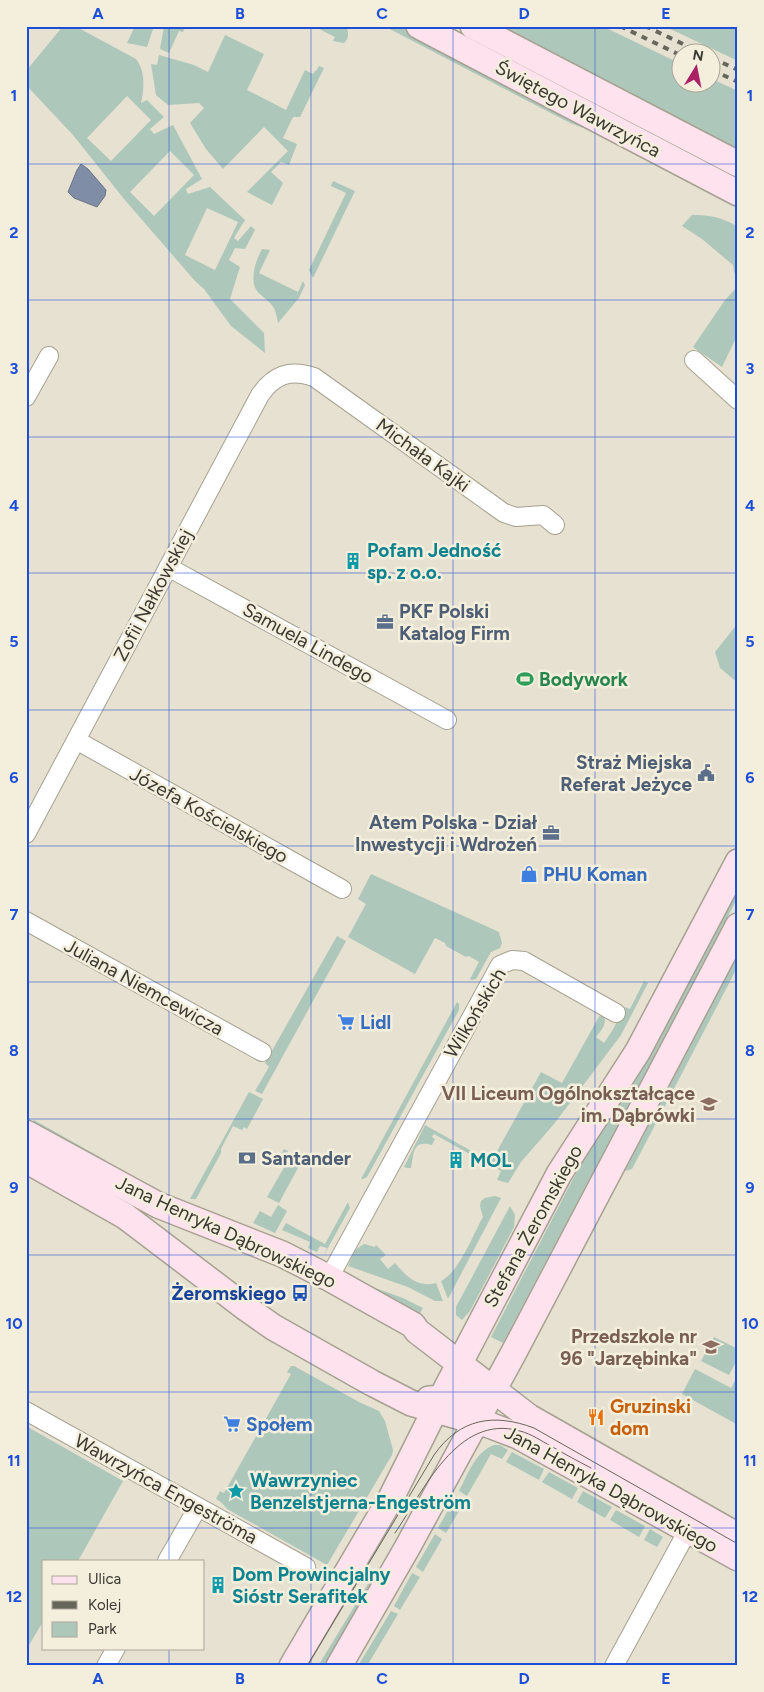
<svg xmlns="http://www.w3.org/2000/svg" width="764" height="1692" font-family="Figtree,sans-serif">
  <style>
    .green { fill: #aec7bb; fill-rule: evenodd }
    .water { fill: #7f8da6; stroke: #6a7483 }
    .lines { fill: none; stroke-linecap: round; stroke-linejoin: round }
    .street-casing { stroke: #a6a191; stroke-width: 20 }
    .secondary-casing { stroke: #a6a191; stroke-width: 28 }
    .street { stroke: #fff; stroke-width: 18 }
    .secondary { stroke: #fee2ed; stroke-width: 25 }
    .tram { stroke: #68655b; stroke-width: 1 }
    .rail { stroke: #68655b; stroke-width: 4; stroke-dasharray: 6 6; stroke-linecap: butt }
    .grid { fill: none; stroke: #1d4ed8; stroke-width: 1; stroke-opacity: 0.55 }
    .labels { text-anchor: middle; dominant-baseline: central; stroke-width: 5; stroke-linejoin: round; paint-order: stroke }
    .street-label { font-size: 19px; fill: #3a3831; stroke: #f4eedd }
    .culture-label { font-size: 19px; font-weight: bold; fill: #0d838f; stroke: #f4eedd; text-anchor: start }
    .service-label { font-size: 19px; font-weight: bold; fill: #4e5e75; stroke: #f4eedd; text-anchor: start }
    .leisure-label { font-size: 19px; font-weight: bold; fill: #27864d; stroke: #f4eedd; text-anchor: start }
    .shop-label { font-size: 19px; font-weight: bold; fill: #366cbe; stroke: #f4eedd; text-anchor: start }
    .education-label { font-size: 19px; font-weight: bold; fill: #785e54; stroke: #f4eedd; text-anchor: end }
    .transit-label { font-size: 19px; font-weight: bold; fill: #164399; stroke: #f4eedd; text-anchor: end }
    .food-label { font-size: 19px; font-weight: bold; fill: #c56008; stroke: #f4eedd; text-anchor: start }
    .neatline { fill: none; stroke: #1d4ed8; stroke-width: 2 }
    .grid-label { font-size: 16px; text-anchor: middle; font-weight: bold; fill: #1d4ed8 }
  </style>
  <rect width="100%" height="100%" fill="#e6e1d0"/>
  <path class="green" d="M63,26h12l61,33c10,13 8,30 5,44l6,-3 17,17 -14,12 4,5 19,-9 29,54 -16,10 2,5 22,-7 35,33 -11,18 4,3 13,-15 4,4 -10,19 -10,-1 -6,12 11,7 -10,32 34,34 1,20 -34,-27 -27,-37 -9,-8 -71,-82 -51,-64 -47,-50v-14zM127,96l24,24 -40,41 -24,-23zM170,151l24,24 -40,41 -24,-24zM207,208l31,14 -23,48 -30,-15z
    M135,26h19l-7,21 -20,-4z
    M164,26h22l-3,6 -4,-1 -10,22 -9,-4z
    M313,26h33c3,6 3,13 -2,17l-11,-2 2,-4z
    M384,26h15l205,107 -2,2 -32,-12z
    M493,26h109l79,38 1,18h30v-3l26,12v62z
    M664,26h74v35z
    M225,35l39,19 -17,36 39,20 19,-40 8,4 2,-3h1l3,-5 5,2 -24,49h-7l-10,21 14,6 -8,21 -8,-3 -10,10 12,11 -11,22 -25,-13 41,-41 -24,-24 -41,42 -17,-20 -16,-26 14,-15 -5,-5 -31,2 -12,-10 -5,-31 6,1 2,-10 35,10 14,7z
    M333,181l22,10 -42,87 -4,-8 37,-77 -15,-7z
    M692,215c18,0 30,2 46,12v53l-4,-8 -1,-7 -31,-26 -20,-13z
    M262,249l8,1 -11,23 39,19 5,-11 2,4 -6,13 -21,25c-1,-5 -2,-11 -4,-15 -4,-7 -12,-11 -17,-17 -8,-11 -1,-31 5,-42z
    M738,286v48l-16,33 -29,-20 32,-47z
    M738,623v60l-18,-15 -5,-16z
    M371,874l128,58 3,11 -2,5 -9,4 -15,27 -4,1 -2,-1 9,-17 -10,-6 -3,1 -20,-11 -1,-3 -10,-5 -20,36 -67,-37 18,-33 -8,-5z
    M738,882v15l-235,446 -12,-6 81,-156z
    M337,936l9,5 -84,153 -7,-3 14,-24 -4,-4z
    M738,954l-1,14 -105,201 -7,2z
    M644,981l4,2 -27,52 -67,89 -33,38 -13,21 -11,-3 4,-9 -23,-13h-3v-1l-41,-23 -2,3 3,2 -3,6c-21,-6 -18,11 -21,23h-4l-3,-1 21,-42 66,37 50,-90 21,11 39,-70h2c5,10 -1,17 -7,24l8,6 8,-12 13,-24 5,2z
    M457,1002l2,2v6l-92,167 -4,2h-2z
    M249,1092l14,7 -16,30 -3,-2 -2,3 -9,-4 -12,23v4l-25,46h-6z
    M34,1120l71,40 -3,4 -70,-39z
    M284,1149l4,2 -2,3 13,6 -3,4 3,2 -20,37 -12,-6 18,-31 -8,-5z
    M495,1196l6,2 -53,101 -7,-18c19,-10 31,-45 42,-64l-3,-11 1,-5 4,-3z
    M348,1202l2,6 -26,47 3,-7 -7,-2 -3,6 -9,-4 2,-6 -28,-12 4,-7 39,21z
    M278,1205l9,6 -12,22 -22,-10 7,-12 11,6z
    M510,1206l5,9 -1,12 -44,84 -8,9 -6,-5v-8z
    M364,1244l11,3 1,-2 10,10 -6,4 8,10 7,-6c11,13 22,25 41,20l7,18h-8l-27,-14 -60,-21 7,-16z
    M367,1285l36,13 20,10 -5,9z
    M714,1337l24,12v9l-9,17 -28,-14z
    M291,1366h3l65,36 20,9 6,10 8,29 -1,5 -65,110 -100,-56 -5,-6 -6,-4 4,-8 4,2 67,-119 -4,-2z
    M695,1369l36,19 7,-13v50l-56,-31z
    M26,1426l97,55 -45,80h-34v59l-18,30z
    M494,1445h6l8,5 -6,9 -11,-5 -24,42 -8,-5c9,-17 16,-39 35,-46z
    M512,1452l32,17 -5,11 -33,-18z
    M549,1472l29,16 -6,11 -30,-17z
    M583,1491l29,16 -7,11 -28,-16z
    M456,1496l9,5 -19,32 -8,-5z
    M616,1510l29,16 -6,11 -29,-17z
    M650,1529l13,8 -6,10 -13,-7z
    M435,1534l7,5 -19,33 -7,-5z
    M412,1573l8,4 -20,33 -6,-4z
    M372,1582h4l-46,84h-12l50,-82z
    M391,1611l7,3 -31,52h-9z"/>
  <path class="water" d="M81,164l7,5 18,21 -1,6 -8,11 -23,-9 -6,-6 9,-22z"/>
  <g class="lines">
    <g class="street-casing">
      <path id="street" d="M694,360l44,40
        M26,397l23,-41
        M168,567l279,153
        M76,740l266,149
        M26,834l234,-439c14,-20 29,-26 54,-18l190,136 12,4 27,-2 12,10
        M26,921l236,131
        M329,1278l171,-313 12,-5 12,1 92,52
        M26,1411l280,156
        M167,1561l31,-54
        M106,1666l10,-18
        M614,1666l74,-136"/>
    </g>
    <g class="secondary-casing">
      <path id="secondary" d="M419,26l319,167
        M473,26l265,138
        M26,1133l132,72 124,49 47,24 84,47 4,6 112,86 209,119
        M26,1160l99,56 121,92 27,19 99,56 39,20 78,22 29,11 220,122
        M429,1399l28,-2 36,-7
        M292,1666l99,-168 44,-88 124,-236 79,-123 100,-189
        M339,1666l68,-118 106,-194 225,-428"/>
    </g>
    <use href="#street" class="street"/>
    <use href="#secondary" class="secondary"/>
    <path class="tram" d="M395,1533c28,-41 62,-120 125,-102 12,3 21,10 31,15 13,8 27,15 40,22
      M307,1666l127,-211c26,-37 60,-42 100,-27l204,116"/>
    <path class="rail" d="M620,26l62,30
      M645,26l55,26
      M712,58l26,12
      M712,70l26,12"/>
  </g>
  <path class="grid" d="M169,26v1535M311,26v1640M453,26v1640M595,26v1640M26,164h712M26,300h712M26,437h712M26,573h712M26,710h712M26,846h712M26,982h712M26,1119h712M26,1255h712M26,1392h712M26,1528h712M169,1648v18"/>
  <defs>
    <g id="building-bare" transform="scale(1.35)"><path d="M-4-6H4V6H1V3H-1V6H-4ZM-2.5-4.3h1.7v1.8h-1.7ZM.8-4.3h1.7v1.8H.8ZM-2.5-1h1.7V.8h-1.7ZM.8-1h1.7V.8H.8Z" fill="#0f9aa8" stroke="#f4eedd" stroke-width="2.5" paint-order="stroke"/></g>
    <g id="office-bare" transform="scale(1.35)"><path d="M-6-3h4V-5.5h4V-3h4V5H-6ZM-1-4.5V-3h2v-1.5ZM-6 0V1H6V0Z" fill="#5c6f8a" stroke="#f4eedd" stroke-width="2.5" paint-order="stroke"/></g>
    <g id="stadium-bare" transform="scale(1.35)"><path d="M0-5a6.5 5 0 1 0 0 10a6.5 5 0 1 0 0-10ZM-3.5-1.8h7v3.6h-7Z" fill="#2e9e5b" stroke="#f4eedd" stroke-width="2.5" paint-order="stroke"/></g>
    <g id="civic-bare" transform="scale(1.35)"><path d="M-.6-6.5H3V-4.5H.6V-3L4-1V1h2V6H-6V1h2V-1L-.6-3ZM-1.2 2.5V6h2.4V2.5Z" fill="#5c6f8a" stroke="#f4eedd" stroke-width="2.5" paint-order="stroke"/></g>
    <g id="shop-bare" transform="scale(1.35)"><path d="M-5-2.5h2.3a2.7 3.5 0 0 1 5.4 0H5L5.5 6h-11ZM-1.5-2.5h3a1.5 2.3 0 0 0-3 0Z" fill="#3f7fe0" stroke="#f4eedd" stroke-width="2.5" paint-order="stroke"/></g>
    <g id="supermarket-bare" transform="scale(1.35)"><path d="M-6-5.5h2.5l.6 2H6L4.5 2H-2.5L-4.4-4H-6ZM-1.5 3.2a1.3 1.3 0 1 0 .1 0ZM3 3.2a1.3 1.3 0 1 0 .1 0Z" fill="#3f7fe0" stroke="#f4eedd" stroke-width="2.5" paint-order="stroke"/></g>
    <g id="school-bare" transform="scale(1.35)"><path d="M0-5L7-2L0 1L-7-2ZM-4 1L0 2.5L4 1V4Q0 6-4 4Z" fill="#8d6e63" stroke="#f4eedd" stroke-width="2.5" paint-order="stroke"/></g>
    <g id="bank-bare" transform="scale(1.35)"><path d="M-6-4H6V4H-6ZM0-2.3a2.3 2.3 0 1 0 0 4.6a2.3 2.3 0 1 0 0-4.6Z" fill="#5c6f8a" stroke="#f4eedd" stroke-width="2.5" paint-order="stroke"/></g>
    <g id="bus-bare" transform="scale(1.35)"><path d="M-5-6H5V4H4V6H2V4H-2V6H-4V4H-5ZM-3.5-4V0h7V-4ZM-3.5 1.2v1.5H-2V1.2ZM2 1.2v1.5H3.5V1.2Z" fill="#1a4fb4" stroke="#f4eedd" stroke-width="2.5" paint-order="stroke"/></g>
    <g id="restaurant-bare" transform="scale(1.35)"><path d="M-5-6h1v4h1v-4h1v4h1v-4h1v5L-1.5 .5V6h-2V.5L-5-1ZM5-6V6H3V1.5H1.5Q1.5-4 5-6Z" fill="#e8710a" stroke="#f4eedd" stroke-width="2.5" paint-order="stroke"/></g>
    <g id="sight-bare" transform="scale(1.35)"><path d="M0-6L1.8-2.2L6-1.7L2.9 1.2L3.7 5.4L0 3.3L-3.7 5.4L-2.9 1.2L-6-1.7L-1.8-2.2Z" fill="#0f9aa8" stroke="#f4eedd" stroke-width="2.5" paint-order="stroke"/></g>
  </defs>
  <g fill-rule="evenodd">
    <use href="#building-bare" x="353" y="561"/>
    <use href="#office-bare" x="385" y="622"/>
    <use href="#stadium-bare" x="525" y="679"/>
    <use href="#civic-bare" x="706" y="773"/>
    <use href="#office-bare" x="551" y="833"/>
    <use href="#shop-bare" x="529" y="874"/>
    <use href="#supermarket-bare" x="346" y="1022"/>
    <use href="#school-bare" x="709" y="1104"/>
    <use href="#bank-bare" x="247" y="1158"/>
    <use href="#building-bare" x="456" y="1160"/>
    <use href="#bus-bare" x="300" y="1293"/>
    <use href="#school-bare" x="711" y="1347"/>
    <use href="#restaurant-bare" x="596" y="1417"/>
    <use href="#supermarket-bare" x="232" y="1424"/>
    <use href="#sight-bare" x="236" y="1491"/>
    <use href="#building-bare" x="218" y="1585"/>
  </g>
  <g class="labels">
    <g class="street-label">
      <text transform="translate(578 109) rotate(28)">Świętego Wawrzyńca</text>
      <text transform="translate(423 455) rotate(36)">Michała Kajki</text>
      <text transform="translate(153 595) rotate(-62)">Zofii Nałkowskiej</text>
      <text transform="translate(308 643) rotate(29)">Samuela Lindego</text>
      <text transform="translate(209 815) rotate(29)">Józefa Kościelskiego</text>
      <text transform="translate(144 987) rotate(29)">Juliana Niemcewicza</text>
      <text transform="translate(475 1013) rotate(-59)">Wilkońskich</text>
      <text transform="translate(533 1226) rotate(-61)">Stefana Żeromskiego</text>
      <text transform="translate(226 1232) rotate(25)">Jana Henryka Dąbrowskiego</text>
      <text transform="translate(166 1489) rotate(29)">Wawrzyńca Engeströma</text>
      <text transform="translate(611 1489) rotate(29)">Jana Henryka Dąbrowskiego</text>
    </g>
    <g class="culture-label">
      <text x="367" y="550">Pofam Jedność<tspan x="367" dy="22">sp. z o.o.</tspan></text>
      <text x="470" y="1160">MOL</text>
      <text x="250" y="1480">Wawrzyniec<tspan x="250" dy="22">Benzelstjerna-Engeström</tspan></text>
      <text x="232" y="1574">Dom Prowincjalny<tspan x="232" dy="22">Sióstr Serafitek</tspan></text>
    </g>
    <g class="service-label">
      <text x="399" y="611">PKF Polski<tspan x="399" dy="22">Katalog Firm</tspan></text>
      <text x="692" y="762" text-anchor="end">Straż Miejska<tspan x="692" dy="22">Referat Jeżyce</tspan></text>
      <text x="537" y="822" text-anchor="end">Atem Polska - Dział<tspan x="537" dy="22">Inwestycji i Wdrożeń</tspan></text>
      <text x="261" y="1158">Santander</text>
    </g>
    <g class="leisure-label">
      <text x="539" y="679">Bodywork</text>
    </g>
    <g class="shop-label">
      <text x="543" y="874">PHU Koman</text>
      <text x="360" y="1022">Lidl</text>
      <text x="246" y="1424">Społem</text>
    </g>
    <g class="education-label">
      <text x="695" y="1093">VII Liceum Ogólnokształcące<tspan x="695" dy="22">im. Dąbrówki</tspan></text>
      <text x="697" y="1336">Przedszkole nr<tspan x="697" dy="22">96 "Jarzębinka"</tspan></text>
    </g>
    <g class="transit-label">
      <text x="286" y="1293">Żeromskiego</text>
    </g>
    <g class="food-label">
      <text x="610" y="1406">Gruzinski<tspan x="610" dy="22">dom</tspan></text>
    </g>
  </g>
  <rect width="764" height="1692" fill="none" stroke="#f4eedd" stroke-width="55"/>
  <rect x="42" y="1560" width="162" height="90" fill="#f4eedd" stroke="#aaa598"/>
  <rect x="52" y="1576" width="25" height="8" fill="#fee2ed" stroke="#aaa598"/>
  <text x="88" y="1584" font-size="15" fill="#3a3831">Ulica</text>
  <rect x="52" y="1601" width="25" height="8" fill="#68655b" stroke="#aaa598"/>
  <text x="88" y="1610" font-size="15" fill="#3a3831">Kolej</text>
  <rect x="52" y="1622" width="25" height="15" fill="#aec7bb" stroke="#aaa598"/>
  <text x="88" y="1634" font-size="15" fill="#3a3831">Park</text>
  <g transform="translate(696 68) rotate(10)"><circle r="24" fill="#f4eedd" stroke="#aaa598"/>
  <path d="M0-4L9 19L0 12L-9 19Z" fill="#aa2165"/>
  <text y="-8" font-size="14" font-weight="bold" text-anchor="middle" fill="#3a3831">N</text>
  </g>
  <rect x="28" y="28" width="708" height="1636" class="neatline"/>
  <g class="grid-label">
    <text x="98" y="19">A</text>
    <text x="240" y="19">B</text>
    <text x="382" y="19">C</text>
    <text x="524" y="19">D</text>
    <text x="666" y="19">E</text>
    <text x="14" y="101">1</text>
    <text x="750" y="101">1</text>
    <text x="14" y="238">2</text>
    <text x="750" y="238">2</text>
    <text x="14" y="374">3</text>
    <text x="750" y="374">3</text>
    <text x="14" y="511">4</text>
    <text x="750" y="511">4</text>
    <text x="14" y="647">5</text>
    <text x="750" y="647">5</text>
    <text x="14" y="783">6</text>
    <text x="750" y="783">6</text>
    <text x="14" y="920">7</text>
    <text x="750" y="920">7</text>
    <text x="14" y="1056">8</text>
    <text x="750" y="1056">8</text>
    <text x="14" y="1193">9</text>
    <text x="750" y="1193">9</text>
    <text x="14" y="1329">10</text>
    <text x="750" y="1329">10</text>
    <text x="14" y="1466">11</text>
    <text x="750" y="1466">11</text>
    <text x="14" y="1602">12</text>
    <text x="750" y="1602">12</text>
    <text x="98" y="1684">A</text>
    <text x="240" y="1684">B</text>
    <text x="382" y="1684">C</text>
    <text x="524" y="1684">D</text>
    <text x="666" y="1684">E</text>
  </g>
</svg>
